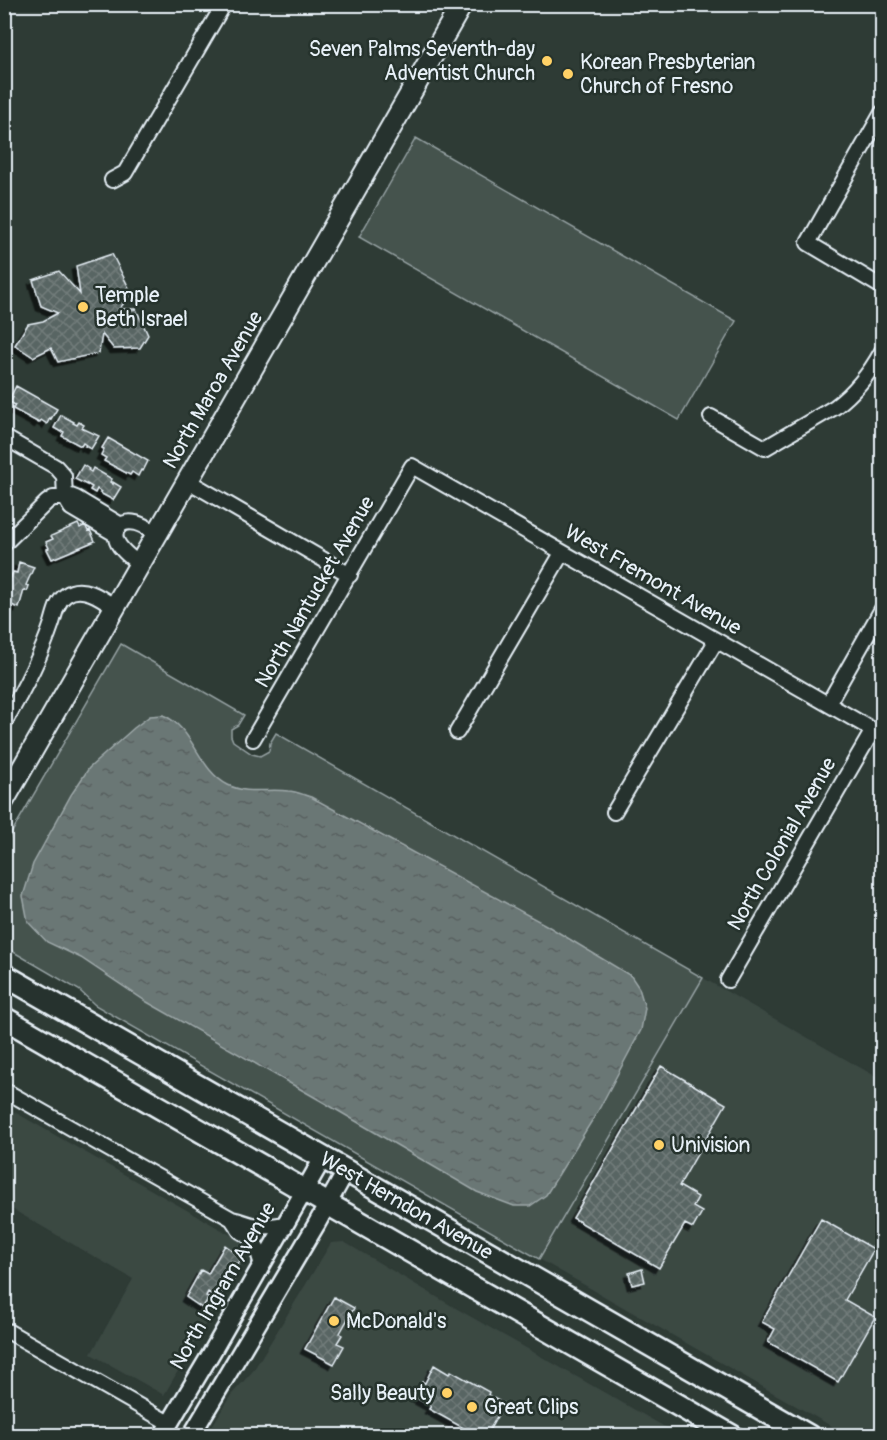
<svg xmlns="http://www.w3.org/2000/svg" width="887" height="1440" font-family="Pangolin,sans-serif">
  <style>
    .built { fill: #3b4843 }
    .grass { fill: #45524e; stroke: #96a2a3; stroke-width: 1.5 }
    .water { fill: url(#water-ripples); stroke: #9da8a9; stroke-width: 1.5 }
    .building { fill: url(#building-cross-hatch); stroke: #e8f1f8; stroke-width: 1.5; filter: url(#shadow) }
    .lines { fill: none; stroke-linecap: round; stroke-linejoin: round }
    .minor-casing { stroke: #e8f1f8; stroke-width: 18 }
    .tertiary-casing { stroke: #e8f1f8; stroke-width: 21 }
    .secondary-casing { stroke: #e8f1f8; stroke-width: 24 }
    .primary-casing { stroke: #e8f1f8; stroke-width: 26 }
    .minor { stroke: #26332d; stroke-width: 14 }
    .tertiary { stroke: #26332d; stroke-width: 16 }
    .secondary { stroke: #26332d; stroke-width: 20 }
    .primary { stroke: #26332d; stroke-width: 21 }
    .poi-dot { fill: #ffd166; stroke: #26332d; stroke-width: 2 }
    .labels { text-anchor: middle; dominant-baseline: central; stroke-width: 5; stroke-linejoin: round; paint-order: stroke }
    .poi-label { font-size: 21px; fill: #e8f1f8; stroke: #26332d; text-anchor: start }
    .street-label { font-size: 21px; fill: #e8f1f8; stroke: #26332d }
  </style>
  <defs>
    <pattern id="water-ripples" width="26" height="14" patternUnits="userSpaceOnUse" patternTransform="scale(1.5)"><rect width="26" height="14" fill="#6b7775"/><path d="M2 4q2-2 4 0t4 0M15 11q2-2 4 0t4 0" fill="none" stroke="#586060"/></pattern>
    <pattern id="building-cross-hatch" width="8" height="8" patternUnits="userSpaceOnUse" patternTransform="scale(1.5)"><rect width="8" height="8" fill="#596563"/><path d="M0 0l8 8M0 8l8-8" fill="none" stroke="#717c7a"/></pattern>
    <filter id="shadow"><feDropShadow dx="-4.5" dy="4.5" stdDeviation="0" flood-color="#0009"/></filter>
  </defs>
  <rect width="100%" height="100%" fill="#2e3b35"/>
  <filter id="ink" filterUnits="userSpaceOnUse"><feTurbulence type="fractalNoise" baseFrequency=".0167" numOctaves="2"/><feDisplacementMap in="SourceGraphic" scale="12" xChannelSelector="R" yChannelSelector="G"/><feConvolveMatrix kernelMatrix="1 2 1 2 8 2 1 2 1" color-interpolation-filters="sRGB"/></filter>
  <g filter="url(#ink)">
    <path class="built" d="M703,978l179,102v355h-35l-308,-176z
      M4,1106l237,135 4,15 -81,139 -73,-41 42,-75 -128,-74z
      M344,1242l108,64 227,129 -473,1 25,-41 22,-24 78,-128z"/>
    <path class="grass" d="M416,138l320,183 -57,99 -320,-183z
      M121,644l123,71 -6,10 -7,4v7l2,5 19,13 8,2 9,-5 1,-8 6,-10 427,245 -164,281 -444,-254 -16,-15 -74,-43v-103z"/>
    <path class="water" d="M163,715c31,13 35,55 65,70 20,10 40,3 60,6 8,0 16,4 23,6l235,128 85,51 8,12 6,20 -4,22 -43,81 -52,84 -16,11h-16l-37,-14 -154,-90 -176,-100 -66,-44 -34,-16 -19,-20 -5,-26 10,-32 38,-69 18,-27 45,-40 16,-12z"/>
    <path class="building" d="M4,218l8,5 -8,14z
      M112,254l20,40 -13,15h17l12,26 -8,13 -26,1 -12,-15 -3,19 -41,9 -7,-14 -18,9 -18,-12 13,-21 15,-3 15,-8 -17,-7 -8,-26 26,-9 21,23 -4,-28z
      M16,386l41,23 -6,10 -1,-1 -3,6 -6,-4 -2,3 -26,-14 2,-4 -5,-3 3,-5 -2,-1z
      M61,415l13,7 -1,1 4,2 2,-3 5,3 -2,3 17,8 -8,13 -6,-3 1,-1 -3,-2 -2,3 -19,-10 2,-4 -2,-1 -1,1 -7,-4z
      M108,438l40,23 -5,10 -2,-1 -3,6 -6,-4 -2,3 -26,-14 2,-3 -5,-3 3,-6 -2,-1z
      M83,465l6,4 -1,1 3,2 2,-4 19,11 -2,3 3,2v-2l8,5 -8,13 -13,-7 1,-1 -4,-3 -2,4 -5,-3 2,-3 -5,-3v1l-12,-6z
      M78,524l2,4 5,-3 3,6 2,-1 5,11 -43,18 -5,-10 2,-1 -3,-6 7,-3 -2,-3z
      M19,562l15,5 -8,18 3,1 -1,3 -1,2 -3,-1 -5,18 -15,-6v-1l5,-7 -3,-2 3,-10 4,-10 4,1z
      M661,1066l65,38 -47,82 19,11 -5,10 9,5 -9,16 -8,-4 -26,44 -86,-50z
      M821,1219l53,30 -29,51 30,17 -37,65 -70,-40 7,-13 -13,-7z
      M225,1245l17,12 -4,8 -7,-4 -5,8 7,4 -1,2 3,1 -3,7 -5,6 -2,-1 -6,11 -11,-7 -2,4 3,2 -7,10 -16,-11 15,-27 7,4z
      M642,1269l3,13 -13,3 -3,-12z
      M334,1297l20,11 -14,25 2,2 -5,8 7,3 -10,18 -29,-15z
      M434,1365l15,9 2,-3 38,21 -1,3 16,9 -18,32h-4l-14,-8 -1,2 -38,-21 2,-3 -16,-9 2,-2 -2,-1 7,-12 3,1z"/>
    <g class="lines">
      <g class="minor-casing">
        <path id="minor" d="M882,113l-74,130 74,44
          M112,180l13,-7 99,-169
          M711,417l54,31 70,-41c20,-15 35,-34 47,-56
          M4,437l52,30 8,9 1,22h-12l-6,4 -43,42
          M188,481l162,94
          M115,534l-44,-26 -6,-10 6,-2 5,2 45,27
          M140,565c-6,-5 -13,-10 -18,-16 -13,-14 -5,-30 14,-26 8,2 15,7 22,11
          M828,704l54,-95
          M4,723c19,-32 36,-64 48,-100 3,-10 5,-22 14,-28 16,-12 37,4 50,13
          M457,732l105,-179
          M253,739l159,-273 461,264 -145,250
          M614,812l102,-171
          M4,1090l228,129c10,2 15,5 24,7 9,2 20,-1 29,-2
          M232,1219l8,12 7,4 9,11 6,19
          M4,1329l165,94"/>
      </g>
      <g class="tertiary-casing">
        <path id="tertiary" d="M162,1436l50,-84 111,-194
          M191,1436l125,-211 30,-54"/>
      </g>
      <g class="secondary-casing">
        <path id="secondary" d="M4,800l458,-796"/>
      </g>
      <g class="primary-casing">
        <g id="primary">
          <path id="s1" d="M4,975l805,461"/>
          <path d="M4,1018l728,418"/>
        </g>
      </g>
      <use href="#minor" class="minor"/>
      <use href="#tertiary" class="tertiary"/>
      <use href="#secondary" class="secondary"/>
      <use href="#primary" class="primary"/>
    </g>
  </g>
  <g class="poi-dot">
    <circle cx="547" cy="61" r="6"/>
    <circle cx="568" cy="74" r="6"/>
    <circle cx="83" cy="307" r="6"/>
    <circle cx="659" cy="1145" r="6"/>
    <circle cx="334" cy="1321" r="6"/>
    <circle cx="447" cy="1393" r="6"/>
    <circle cx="472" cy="1407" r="6"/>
  </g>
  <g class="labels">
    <g class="poi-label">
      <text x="535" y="49" text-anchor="end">Seven Palms Seventh-day<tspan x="535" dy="24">Adventist Church</tspan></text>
      <text x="580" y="62">Korean Presbyterian<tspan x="580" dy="24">Church of Fresno</tspan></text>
      <text x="95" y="295">Temple<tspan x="95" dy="24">Beth Israel</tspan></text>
      <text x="671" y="1145">Univision</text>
      <text x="346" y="1321">McDonald's</text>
      <text x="435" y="1393" text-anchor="end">Sally Beauty</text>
      <text x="484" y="1407">Great Clips</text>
    </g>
    <g class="street-label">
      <text transform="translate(213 390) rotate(-60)">North Maroa Avenue</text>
      <text transform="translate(653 580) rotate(30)">West Fremont Avenue</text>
      <text transform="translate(315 592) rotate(-60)">North Nantucket Avenue</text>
      <text transform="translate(782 844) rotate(-60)">North Colonial Avenue</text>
      <text stroke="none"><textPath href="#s1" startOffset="464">West Herndon Avenue</textPath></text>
      <text transform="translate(223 1286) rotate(-60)">North Ingram Avenue</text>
    </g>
  </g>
  <rect width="887" height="1440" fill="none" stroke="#26332d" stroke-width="24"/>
  <rect x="12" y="12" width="863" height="1416" fill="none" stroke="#e8f1f8" stroke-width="2" filter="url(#ink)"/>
</svg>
